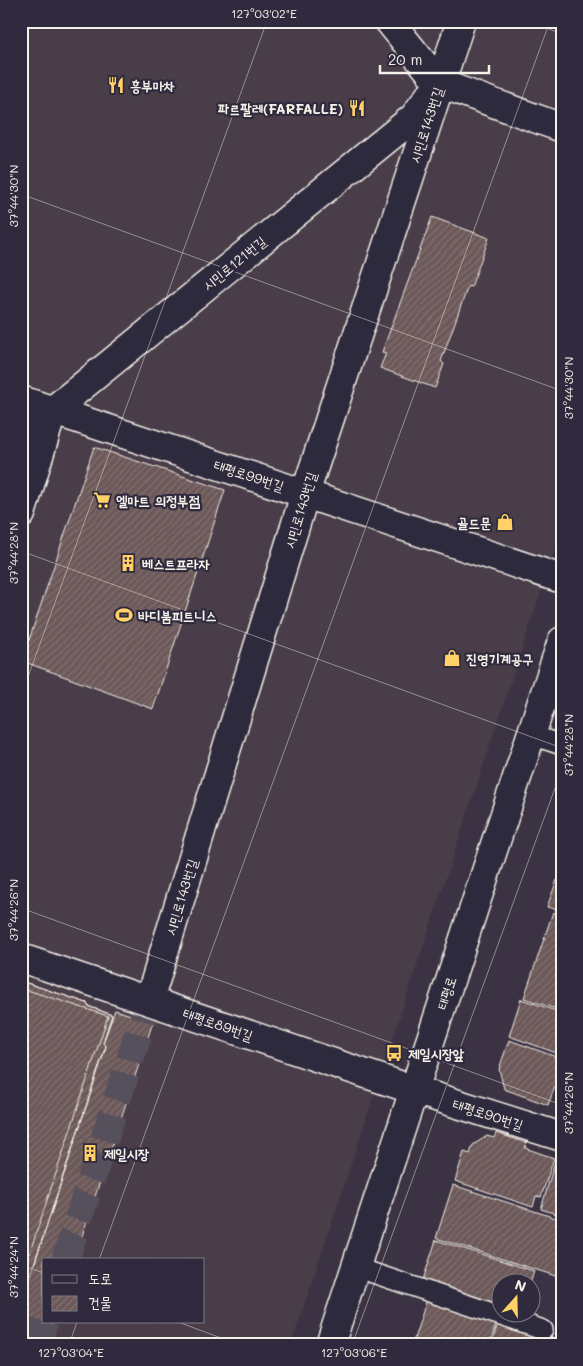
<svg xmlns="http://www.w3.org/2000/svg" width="583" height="1366" font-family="Mali,'Poor Story',sans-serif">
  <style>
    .built { fill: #4a3e4a; fill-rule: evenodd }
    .building { fill: url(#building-hatch); stroke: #f4f1e8 }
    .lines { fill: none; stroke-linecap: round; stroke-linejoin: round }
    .street-tunnel { stroke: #57505c; stroke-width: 28; stroke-dasharray: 28 14; stroke-linecap: butt }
    .lane-casing { stroke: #f4f1e8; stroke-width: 22 }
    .street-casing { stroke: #f4f1e8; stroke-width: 31 }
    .lane { stroke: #2f2a3d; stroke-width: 19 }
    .street { stroke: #2f2a3d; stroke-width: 28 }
    .ticks { fill: none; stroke: #f4f1e8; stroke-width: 1; stroke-opacity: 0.45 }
    .labels { text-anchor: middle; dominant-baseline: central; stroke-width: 4.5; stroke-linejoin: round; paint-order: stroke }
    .poi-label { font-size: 14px; font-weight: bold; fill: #f4f1e8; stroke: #2f2a3d; text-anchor: start }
    .street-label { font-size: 14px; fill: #f4f1e8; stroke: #2f2a3d }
    .neatline { fill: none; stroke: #f4f1e8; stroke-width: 2 }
    .ticks-label { font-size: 12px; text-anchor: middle; fill: #f4f1e8 }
  </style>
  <defs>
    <pattern id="building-hatch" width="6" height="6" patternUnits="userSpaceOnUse" patternTransform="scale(1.25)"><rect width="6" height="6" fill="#6c5859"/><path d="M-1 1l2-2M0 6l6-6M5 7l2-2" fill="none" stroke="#827071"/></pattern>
  </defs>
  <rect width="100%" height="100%" fill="#3b3343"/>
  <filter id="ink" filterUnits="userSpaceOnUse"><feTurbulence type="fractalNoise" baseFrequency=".02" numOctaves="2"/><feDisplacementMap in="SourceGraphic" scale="10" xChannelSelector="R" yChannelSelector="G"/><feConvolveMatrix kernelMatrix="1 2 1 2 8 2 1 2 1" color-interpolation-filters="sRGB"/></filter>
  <g filter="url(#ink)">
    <path class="built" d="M21,21h541v507l-271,817h-270zM44,1260h160v62h-160z"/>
    <path class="building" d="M432,217l57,21 -18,49 -3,-1 -27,75 3,3 -9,24 -55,-20 6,-15 -4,-1z
      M94,447l131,43 -72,219 -131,-48z
      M557,880l5,2v29l-15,-4z
      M553,912l9,3v96l-38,-13z
      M21,981l66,22 1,3 24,9 -9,28 3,3 -85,258v-25l87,-263 -87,-28z
      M21,981l66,22 1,3 24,9 -9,28 3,3 -85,258z
      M521,999l41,14v42l-53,-19z
      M115,1010l38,12 -79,238h-30v62h9l-7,23h-25v-41l85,-258 -3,-3z
      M509,1040l53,19v9l-14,37 -44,-16 -5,-20z
      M496,1133l31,10 -2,5 29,10 -13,39 -5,-1 -3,11 -78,-26 9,-29 6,2 3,-9 14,-9 7,2z
      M556,1158l6,2v56l-21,-7z
      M453,1185l109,35v58l-126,-40z
      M436,1240l98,31 -4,13h-30v21l-77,-25z
      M428,1296l70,23 -9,26h-77z
      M499,1320l63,21v4h-71z"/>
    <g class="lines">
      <path class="street-tunnel" d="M65,1260l84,-259
        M37,1345l7,-23"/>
      <g class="lane-casing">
        <path id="lane" d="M531,735l31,10
          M355,1267l188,63"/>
      </g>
      <g class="street-casing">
        <path id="street" d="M389,21l50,62 123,45
          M21,400l541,179
          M21,436l393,-319 16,-22
          M21,514l32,-104
          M21,958l393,132 148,47
          M149,1001l156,-507 156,-473
          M330,1345l232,-704"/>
      </g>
      <use href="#lane" class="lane"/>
      <use href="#street" class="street"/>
    </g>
  </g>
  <path class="ticks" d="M528,21l34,13M21,194l541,197M21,551l541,197M21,696l246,-675M21,908l541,197M99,1260l451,-1239M21,1265l23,8M178,1322l62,23M69,1345l8,-23M352,1345l210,-576"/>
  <defs>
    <g id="restaurant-bare" transform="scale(1.35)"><path d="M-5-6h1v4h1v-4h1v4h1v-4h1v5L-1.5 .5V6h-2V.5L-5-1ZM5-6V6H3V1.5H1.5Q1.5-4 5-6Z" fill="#ffd166" stroke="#2f2a3d" stroke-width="2.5" paint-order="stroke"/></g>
    <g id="supermarket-bare" transform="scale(1.35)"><path d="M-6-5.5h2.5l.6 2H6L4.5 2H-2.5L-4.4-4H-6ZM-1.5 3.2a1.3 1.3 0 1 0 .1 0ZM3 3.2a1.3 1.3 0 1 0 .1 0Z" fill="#ffd166" stroke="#2f2a3d" stroke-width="2.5" paint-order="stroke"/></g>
    <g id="shop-bare" transform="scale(1.35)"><path d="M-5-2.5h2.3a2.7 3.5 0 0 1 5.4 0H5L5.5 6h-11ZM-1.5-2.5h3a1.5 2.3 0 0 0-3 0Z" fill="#ffd166" stroke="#2f2a3d" stroke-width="2.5" paint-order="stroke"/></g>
    <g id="building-bare" transform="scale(1.35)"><path d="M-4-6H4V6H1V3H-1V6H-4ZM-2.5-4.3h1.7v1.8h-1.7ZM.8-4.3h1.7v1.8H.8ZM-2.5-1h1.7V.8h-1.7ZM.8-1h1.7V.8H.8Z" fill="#ffd166" stroke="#2f2a3d" stroke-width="2.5" paint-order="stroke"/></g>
    <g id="stadium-bare" transform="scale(1.35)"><path d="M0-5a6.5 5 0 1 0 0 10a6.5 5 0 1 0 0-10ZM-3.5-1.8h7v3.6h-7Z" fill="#ffd166" stroke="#2f2a3d" stroke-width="2.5" paint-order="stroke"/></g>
    <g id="bus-bare" transform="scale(1.35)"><path d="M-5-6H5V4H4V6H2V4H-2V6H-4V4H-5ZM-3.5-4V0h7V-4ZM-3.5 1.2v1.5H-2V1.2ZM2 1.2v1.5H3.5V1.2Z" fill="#ffd166" stroke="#2f2a3d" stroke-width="2.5" paint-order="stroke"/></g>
  </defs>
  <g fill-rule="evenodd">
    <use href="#restaurant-bare" x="116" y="85"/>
    <use href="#restaurant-bare" x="357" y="108"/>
    <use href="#supermarket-bare" x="102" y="500"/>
    <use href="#shop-bare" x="505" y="522"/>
    <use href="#building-bare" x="128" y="563"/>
    <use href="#stadium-bare" x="124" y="615"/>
    <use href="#shop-bare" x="452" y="658"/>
    <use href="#bus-bare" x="394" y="1053"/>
    <use href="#building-bare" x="90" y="1153"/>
  </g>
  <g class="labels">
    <g class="poi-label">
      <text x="130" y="85">흥부마차</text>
      <text x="343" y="108" text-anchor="end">파르팔레(FARFALLE)</text>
      <text x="116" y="500">엘마트 의정부점</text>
      <text x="491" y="522" text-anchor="end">골드문</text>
      <text x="142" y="563">베스트프라자</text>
      <text x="138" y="615">바디붐피트니스</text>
      <text x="466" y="658">진영기계공구</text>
      <text x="408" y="1053">제일시장앞</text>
      <text x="104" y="1153">제일시장</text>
    </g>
    <g class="street-label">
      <text transform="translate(426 125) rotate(-72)">시민로143번길</text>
      <text transform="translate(234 263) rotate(-39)">시민로121번길</text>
      <text transform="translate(249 475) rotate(18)">태평로99번길</text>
      <text transform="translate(300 510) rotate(-73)">시민로143번길</text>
      <text transform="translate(181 897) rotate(-73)">시민로143번길</text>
      <text transform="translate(446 993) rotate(-72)">태평로</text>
      <text transform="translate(218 1024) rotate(19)">태평로89번길</text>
      <text transform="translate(488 1114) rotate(18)">태평로90번길</text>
    </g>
  </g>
  <rect width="583" height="1366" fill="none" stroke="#2f2a3d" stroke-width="55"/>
  <rect x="42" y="1258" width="162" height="65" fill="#2f2a3d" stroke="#7e7a81"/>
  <rect x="52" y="1275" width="25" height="8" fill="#2f2a3d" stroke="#7e7a81"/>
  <text x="88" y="1284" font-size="15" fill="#f4f1e8">도로</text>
  <rect x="52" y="1296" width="25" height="15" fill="url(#building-hatch)" stroke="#7e7a81"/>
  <text x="88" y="1308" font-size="15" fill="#f4f1e8">건물</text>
  <g transform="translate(516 1298) rotate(20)"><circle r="24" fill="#2f2a3d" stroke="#7e7a81"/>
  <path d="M0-4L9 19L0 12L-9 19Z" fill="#ffd166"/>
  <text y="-8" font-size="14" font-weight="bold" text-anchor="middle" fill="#f4f1e8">N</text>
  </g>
  <path d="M380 65v8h109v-8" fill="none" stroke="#f4f1e8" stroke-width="2.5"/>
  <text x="388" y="65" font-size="15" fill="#f4f1e8" stroke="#2f2a3d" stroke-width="4" paint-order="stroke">20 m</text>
  <rect x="28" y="28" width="528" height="1310" class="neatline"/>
  <g class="ticks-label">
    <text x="264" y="18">127°03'02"E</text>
    <text transform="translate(14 196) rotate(-90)" y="4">37°44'30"N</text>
    <text transform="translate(569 388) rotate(-90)" y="4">37°44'30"N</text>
    <text transform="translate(14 553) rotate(-90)" y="4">37°44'28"N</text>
    <text transform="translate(569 745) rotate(-90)" y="4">37°44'28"N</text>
    <text transform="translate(14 910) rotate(-90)" y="4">37°44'26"N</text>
    <text transform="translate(569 1103) rotate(-90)" y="4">37°44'26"N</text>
    <text transform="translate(14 1267) rotate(-90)" y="4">37°44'24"N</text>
    <text x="71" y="1357">127°03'04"E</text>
    <text x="354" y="1357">127°03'06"E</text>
  </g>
</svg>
